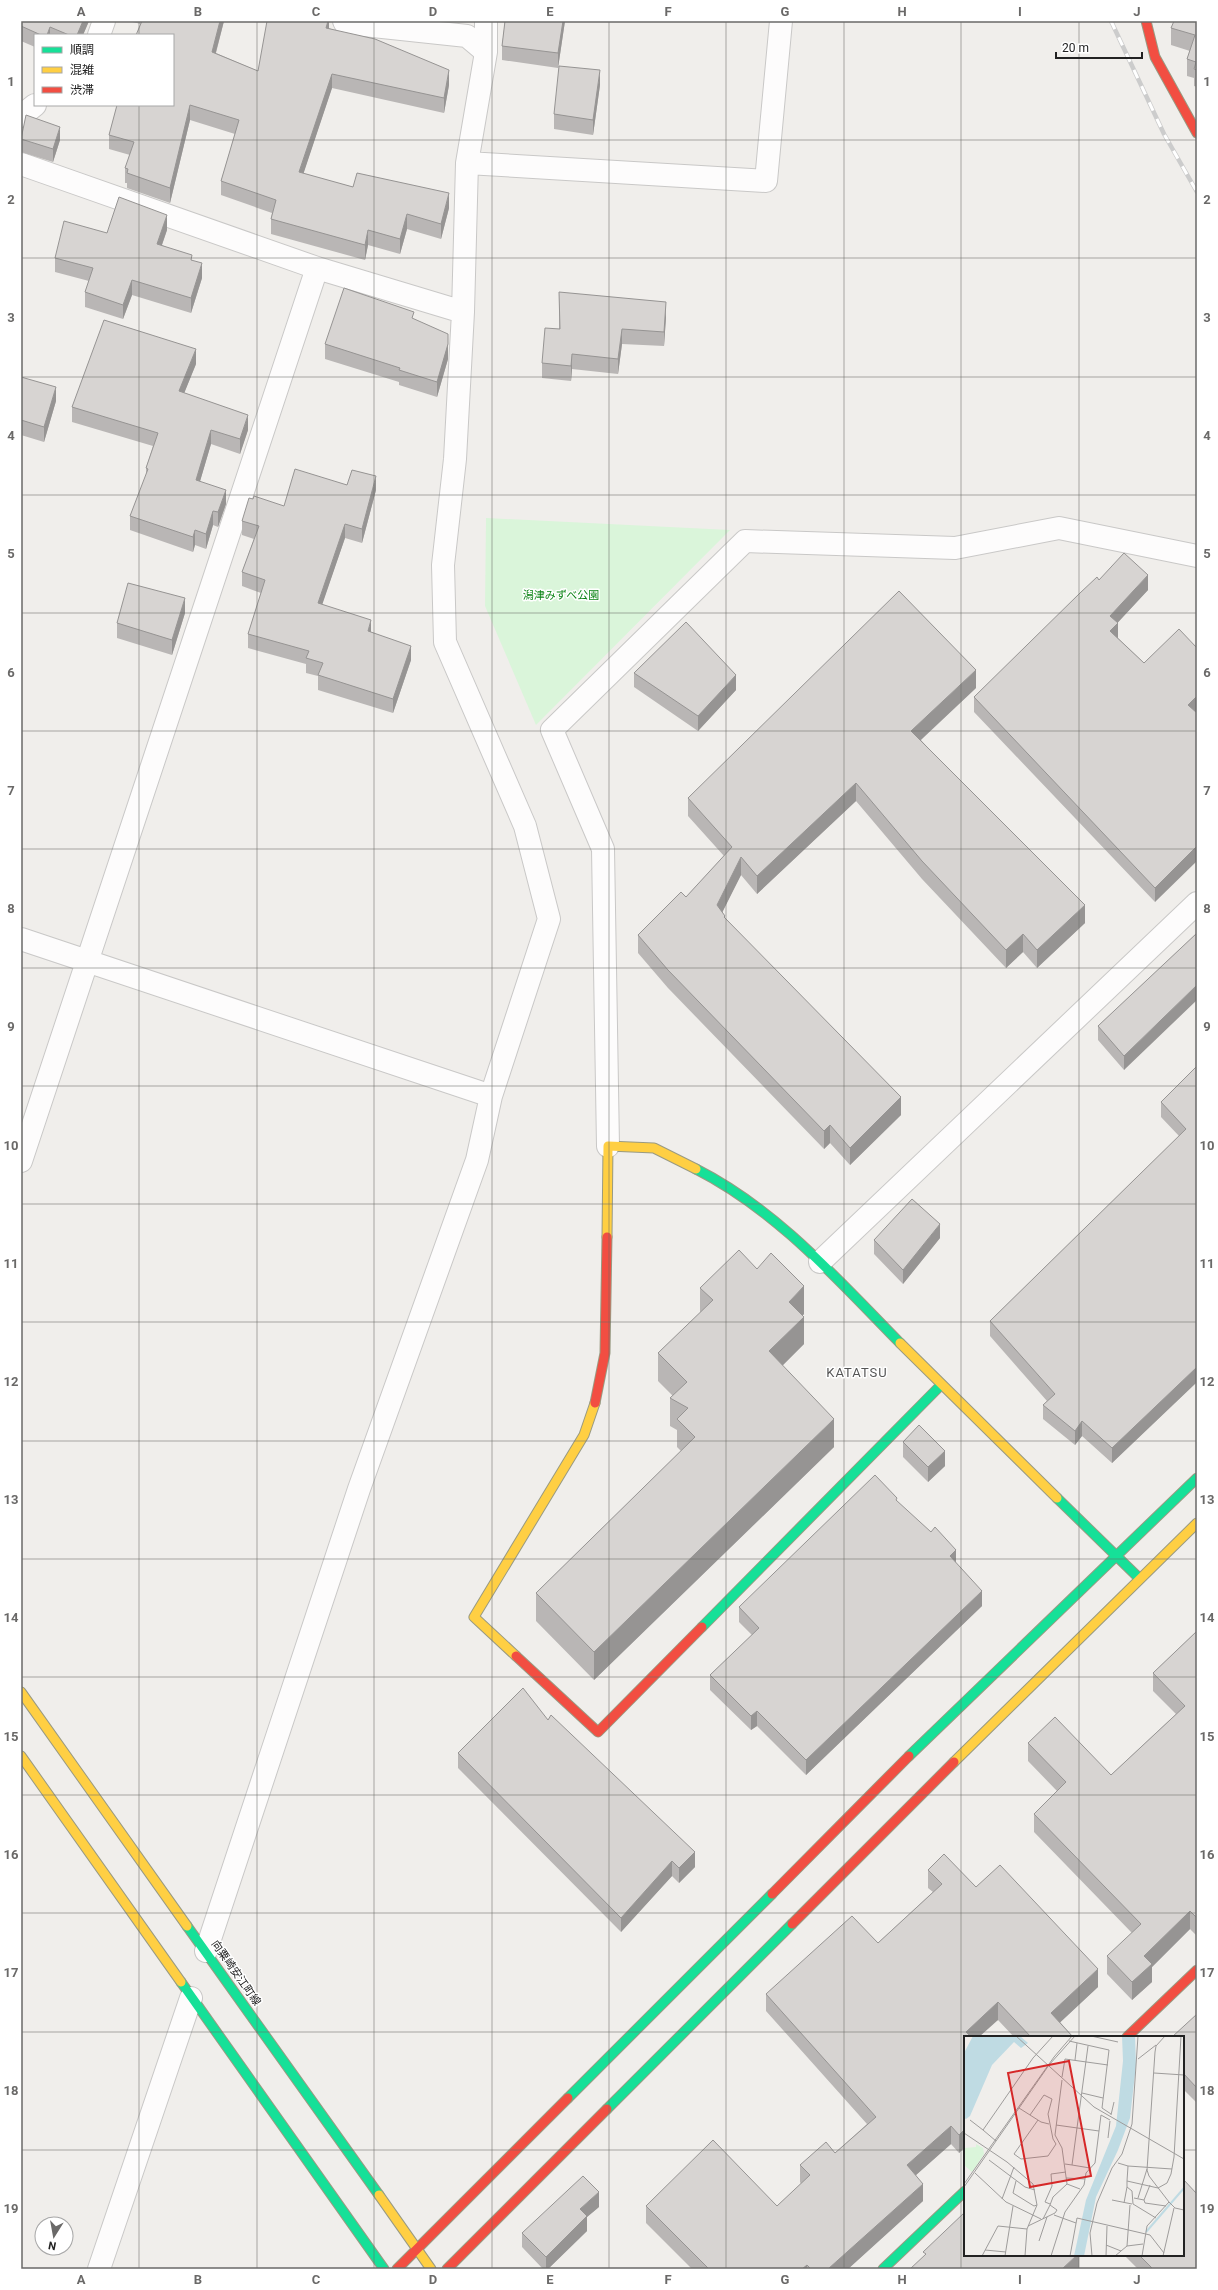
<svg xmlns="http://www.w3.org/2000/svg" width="1218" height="2290" font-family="Roboto,'Noto Sans JP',sans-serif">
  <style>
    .park { fill: #daf5da }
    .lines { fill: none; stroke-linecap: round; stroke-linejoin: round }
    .street-casing { stroke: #c9c8c7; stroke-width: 24 }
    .fast-casing { stroke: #999a82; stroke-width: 11 }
    .slow-casing { stroke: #999a82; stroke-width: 11 }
    .jam-casing { stroke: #999a82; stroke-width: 11 }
    .street { stroke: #fdfcfc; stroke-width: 22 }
    .fast { stroke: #16e098; stroke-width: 9 }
    .slow { stroke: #ffcf43; stroke-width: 9 }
    .jam { stroke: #f24e42; stroke-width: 9 }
    .rail-casing { stroke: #ccc; stroke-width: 4.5 }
    .rail { stroke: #fff; stroke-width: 3; stroke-dasharray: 9; stroke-linecap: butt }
    .wall { fill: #b9b6b5 }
    .shaded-wall { fill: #969493 }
    .building { fill: #d7d4d2; stroke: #969493 }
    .grid { fill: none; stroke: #6a6968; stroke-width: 1; stroke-opacity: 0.55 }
    .labels { text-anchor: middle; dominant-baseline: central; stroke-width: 3; stroke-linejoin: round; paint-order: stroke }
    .park-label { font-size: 11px; fill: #0c8416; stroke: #fff }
    .street-label { font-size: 11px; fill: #222; stroke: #fff }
    .quarter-label { font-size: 13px; letter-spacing: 1px; fill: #555; stroke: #fff }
    .inset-river { fill: none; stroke: #bfdbe3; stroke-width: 2 }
    .inset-road { fill: none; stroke: #9e9c9b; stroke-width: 1 }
    .view { fill: #d62828; fill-opacity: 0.15; stroke: #d62828; stroke-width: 2 }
    .inset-edge { fill: none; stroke: #222; stroke-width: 2 }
    .neatline { fill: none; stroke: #6a6968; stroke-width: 1.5 }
    .grid-label { font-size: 13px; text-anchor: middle; font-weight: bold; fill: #6a6968 }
  </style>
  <rect width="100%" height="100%" fill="#f0eeeb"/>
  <path class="park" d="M486,518l244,12 -194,195 -51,-119z"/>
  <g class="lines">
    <g class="street-casing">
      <path id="street" d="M344,21l1,2 122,13 19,16
        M99,35l5,-14
        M21,116l14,-11
        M467,163l299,18 15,-160
        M21,164l296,104
        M21,939l470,157
        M608,1146l-5,-297 -51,-119 193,-189 210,7 104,-20 138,28
        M21,1161l296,-893 146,44
        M820,1262l377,-359
        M206,1951l153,-462 118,-329 14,-64 58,-177 -24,-93 -80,-184 -2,-77 12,-106 8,-147 4,-149 19,-111v-31
        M99,2269l92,-271"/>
    </g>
    <g class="fast-casing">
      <path id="fast" d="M696,1169c81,41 142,111 204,174
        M1057,1498l82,80
        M702,1627l239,-242
        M909,1756l288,-278
        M187,1926l192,269
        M181,1982l203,287
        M568,2098l204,-204
        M607,2109l185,-185
        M883,2269l82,-78"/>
    </g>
    <g class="slow-casing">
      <path id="slow" d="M607,1237l1,-91 46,2 42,21
        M900,1343l157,155
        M516,1656l-42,-39 110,-182 11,-32
        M21,1692l166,234
        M21,1756l160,226
        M954,1762l243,-239
        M379,2195l52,74"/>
    </g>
    <g class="jam-casing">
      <path id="jam" d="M1146,21l9,36 42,76
        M595,1403l10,-50 2,-116
        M516,1656l82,76 104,-105
        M772,1894l137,-138
        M792,1924l162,-162
        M1127,2037l70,-67
        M397,2269l171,-171
        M447,2269l160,-160"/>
    </g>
    <use href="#street" class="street"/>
    <use href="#fast" class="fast"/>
    <use href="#slow" class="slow"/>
    <use href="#jam" class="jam"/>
    <g class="rail-casing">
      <path id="rail" d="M1111,21l53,113 33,58"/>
    </g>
    <use href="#rail" class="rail"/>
  </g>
  <path class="wall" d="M21,21h68l-6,14h-48v12l-14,-6z
    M128,21h96l-8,32 42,18 71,-50v7l120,57 -5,28 -112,-25 -29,86 50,13 96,21 -8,31 -34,-10 -7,25 -32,-9 -3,15 -94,-26v-15l1,-6 -51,-18v-14l14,-47 -45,-14 -20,83 -43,-15v-5h-2v-15l5,-13 -21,-6v-14l32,-111z
    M505,21h60l-7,47 -56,-8v-14z
    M1197,21v66l-3,-1v-8l-7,-2v-17l3,-8 -19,-6v-17z
    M600,85l-7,50 -39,-6v-15z
    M21,139l39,1 -7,22 -32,-10z
    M167,230l-5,15 30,15 10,18 -11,35 -59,-18 -9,24 -38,-12v-15l4,-11 -34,-9v-14l52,-25z
    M559,292l107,25 -2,29 -42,-2 -4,30 -46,-5 -1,12 -29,-3v-15l17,-34z
    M414,319l34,29v11l-11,38 -38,-12v-3l-74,-23v-15z
    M196,364l-12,29 64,37 -8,24 -29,-10 -11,37 26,23 -8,23 -5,-2 -7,24 -11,-4 -2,7 -63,-22v-14l16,-39v-9l7,-22 -81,-24v-15z
    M21,377l35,24 -12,41 -23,-7z
    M347,485l29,5 -14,53 -17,-5 -23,66 49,28 40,28 -18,53 -75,-23v-14l-12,-3v-9l-58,-16v-14l13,-41 -19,-7v-14l12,-33 -12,-4v-14z
    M1099,580l49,10 -30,32v16l26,25 53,48 -1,1 -41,190 -181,-190v-15z
    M185,613l-13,42 -55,-17v-15z
    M634,673l102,17 -38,41 -64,-44z
    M976,688l-55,52 164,183 -48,45 -14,-16 -17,16 -84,-89 -66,-78 -99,93 -16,-19 -19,37 3,7 176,196 -51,50 -20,-22 -6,6 -156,-161 -30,-35v-18l48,-38 38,-41 -36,-40v-18z
    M1197,933l-73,137 -26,-30v-14z
    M1197,1066v316l-85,81 -30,-27 -7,9 -32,-26v-14l4,-4 -57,-65v-15l189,-185 -18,-19v-15z
    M940,1238l-37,46 -29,-30v-14z
    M757,1269l47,45 -1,1 1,29 -22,22 52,81 -240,233 -58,-59v-28l145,-142 -4,-4v-17l-7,-4v-28l3,-2 -15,-15v-28l42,-40v-25z
    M903,1442l42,24 -17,16 -25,-25z
    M897,1501l59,62 26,43 -176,169 -49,-49 -6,4 -41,-40v-15l42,-40 -13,-13v-15z
    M1197,1631v305l-7,-7 -38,38v15l-20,18 -25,-26v-18l25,-23 -98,-101v-18l23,-23 -29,-30v-18l83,32 65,-61 -23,-23v-18z
    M548,1720l147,147 -16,16 -7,-7 -51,56 -163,-164v-15z
    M928,1870l48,17 122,100 -38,35 13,15h-59l-16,-17 -33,17v110l-6,6 -8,-9 -35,31 7,26 -75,68h-156l-46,-46v-17h131l24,-22 -1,-2v-17l35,-12 32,-29 -101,-113v-17l112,-51 55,-51 -5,-4z
    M1197,2014v89l-14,-14v-52z
    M599,2207l-12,10v14l-39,38h-5l-21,-22v-14z
    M1124,2255h59l14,14h-59z"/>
  <path class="shaded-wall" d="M83,21h6l-6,14h-6z
    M220,21h4l-12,46v-15z
    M328,21h1v13l-3,-6z
    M563,21h2l-7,47v-15z
    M50,27v8h-3z
    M449,70v15l-5,28v-15z
    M600,70v15l-7,50v-15z
    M332,74v14l-33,99v-15z
    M190,105v15l-20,83v-15z
    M60,127v13l-7,22v-13z
    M449,193v15l-8,31v-15z
    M407,214v15l-7,25v-15z
    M167,215v15l-10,29v-15z
    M368,230v15l-3,15v-15z
    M202,263v15l-11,35v-15z
    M132,280v15l-9,24v-14z
    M666,302v15l-2,29v-14z
    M622,329v15l-4,30v-15z
    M448,334v25l-11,38v-15z
    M196,349v15l-17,42v-15z
    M572,354v15l-1,12v-15z
    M56,387v14l-12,41v-15z
    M248,415v15l-8,24v-15z
    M211,430v14l-15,51v-15z
    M376,476v14l-14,53v-14z
    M226,490v14l-8,23v-15z
    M213,511v14l-7,24v-15z
    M345,524v14l-27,79v-14z
    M195,530v15l-2,7v-15z
    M1148,575v15l-38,41v-15z
    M185,598v15l-13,42v-15z
    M371,620v14l-3,-3z
    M1118,623v15l-8,8v-15z
    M411,646v14l-18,53v-14z
    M976,670v18l-65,61v-18z
    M736,675v15l-38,41v-15z
    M1197,696v15l-9,9v-15z
    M856,783v18l-99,93v-18z
    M1197,846v15l-42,41v-14z
    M741,857v18l-24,48v-18z
    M1085,905v18l-48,45v-18z
    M1023,934v18l-17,16v-18z
    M1197,985v15l-73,70v-14z
    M901,1097v18l-51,50v-17z
    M830,1125v18l-6,6v-18z
    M940,1224v14l-37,46v-14z
    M804,1286v28l-15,16v-28z
    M804,1317v27l-35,35v-28z
    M1197,1367v15l-85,81v-15z
    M834,1419v28l-240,233v-28z
    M1082,1421v15l-7,9v-14z
    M945,1451v15l-17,16v-15z
    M956,1550v15l-6,-9z
    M982,1591v15l-176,169v-15z
    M757,1711v15l-6,4v-14z
    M695,1852v15l-16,16v-15z
    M672,1861v15l-51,56v-14z
    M1190,1911v18l-38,38v15l-20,18v-18l12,-26z
    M1098,1969v18l-47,44v-18z
    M998,2002v18l-19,17h-13v-5z
    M951,2126v18l-44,39v-18z
    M965,2129v18l-6,6v-18z
    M923,2184v17l-75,68h-20z
    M599,2192v15l-12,10v14l-39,38h-2v-12l34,-48z
    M1077,2255h2v13l-1,1h-16z
    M807,2265v4h-5z"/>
  <path class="building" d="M21,21h62l-6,14h-8l-19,-8 -3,8h-6l-20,-9z
    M142,21h78l-8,31 46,19 9,-50h61l-2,7 49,11 74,31 -5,28 -112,-24 -33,98 54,15 4,-14 92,20 -8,31 -34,-10 -7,25 -32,-9 -3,15 -94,-26 5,-19 -55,-19 18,-61 -49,-15 -20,83 -43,-15 1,-4 -3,-1 9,-26 -25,-7 8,-30h56v-70h-37z
    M505,21h58l-5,32 -56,-7z
    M1174,21h23v49l-3,-1 2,-7 -9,-3 8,-24 -24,-7z
    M559,66l41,4 -7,50 -39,-6z
    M26,115l34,12 -7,22 -32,-10z
    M119,197l48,18 -10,29 35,11 -1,5 11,3 -11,35 -59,-18 -9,25 -38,-13 8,-24 -38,-10 9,-37 43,12z
    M344,288l70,24 -2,6 36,16v10l-11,38 -38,-12 1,-2 -75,-24z
    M559,292l107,10 -2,30 -42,-3 -4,30 -46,-5 -1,12 -29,-3 3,-35 15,1z
    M104,320l92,29 -17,42 69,24 -8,24 -29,-9 -15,50 30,10 -8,22 -5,-1 -7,23 -11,-4 -2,7 -63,-21 18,-47 -2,-1 12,-35 -86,-26z
    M21,377l35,10 -12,40 -23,-7z
    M295,469l52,16 5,-15 24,6 -14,53 -17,-5 -27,79 53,17 -3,11 43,15 -18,53 -75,-24 5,-12 -17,-5 3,-7 -61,-17 17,-54 -23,-8 17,-46 -17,-5 7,-23 4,1 1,-3 30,10z
    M1124,553l24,22 -38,41 8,7 -8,8 34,32 35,-34 18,19v48l-9,9 9,8v133l-42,42 -181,-191 106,-104 17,-16 2,3z
    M128,583l57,15 -13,42 -55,-17z
    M899,591l77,79 -65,61 174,174 -48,45 -14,-16 -17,16 -84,-89 -66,-78 -99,93 -16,-19 -24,48 8,11 -1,1 177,180 -51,51 -20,-23 -6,6 -156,-161 -30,-35 43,-43 5,5 46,-50 -44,-49z
    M686,622l50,53 -38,41 -64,-43z
    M1197,933v52l-73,71 -26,-30z
    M1197,1066v301l-85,81 -30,-27 -7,10 -32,-26 12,-11 -65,-73 196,-192 -25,-27z
    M912,1199l28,25 -37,46 -29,-30z
    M739,1250l18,19 14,-16 33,33 -15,16 15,15 -35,34 65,68 -240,233 -58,-59 159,-156 -18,-18 11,-11 -18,-10 17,-16 -29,-29 55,-53 -13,-12z
    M919,1425l26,26 -17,16 -25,-25z
    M875,1475l22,23 -1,2 35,32 4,-5 21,23 -6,6 32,35 -176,169 -49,-49 -6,5 -41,-41 49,-47 -20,-21z
    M1197,1631v287l-7,-7 -46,45 8,8 -20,18 -25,-26 34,-32 -107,-110 32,-32 -38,-39 27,-26 56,58 74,-69 -32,-33z
    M523,1688l25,32 3,-5 144,137 -16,16 -7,-7 -51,57 -163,-165z
    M944,1854l32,33 24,-22 98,104 -47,44 22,24h-42l-33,-35 -32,30 5,5h-6v92l-6,6 -8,-9 -44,39 16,19 -95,85h-17l-4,-4 -5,4h-93l-63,-63 67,-66 64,66 33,-31 -10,-10 26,-23 9,11 41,-36 -110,-123 86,-78 26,27 64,-59 -14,-14z
    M1197,2014v74l-14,-15v-36h-11z
    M583,2176l16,16 -19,17 7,7 -41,41 -24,-24z
    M1183,2179l14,15v75h-44l-14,-14h44z
    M965,2212v43h112l-15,14h-152l16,-15 -3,-2z"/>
  <path class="grid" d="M139,21v14M257,21v2248M374,21v2248M492,21v2248M609,21v2248M726,21v2248M844,21v2248M961,21v2248M1079,21v2016M139,105v2164M21,140h1176M21,258h1176M21,377h1176M21,495h1176M21,613h1176M21,731h1176M21,849h1176M21,968h1176M21,1086h1176M21,1204h1176M21,1322h1176M21,1441h1176M21,1559h1176M21,1677h1176M21,1795h1176M21,1913h1176M21,2032h1176M21,2150h944M1183,2150h14M1079,2255v14"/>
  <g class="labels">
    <g class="park-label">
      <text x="561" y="595">潟津みずべ公園</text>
    </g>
    <g class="street-label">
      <text transform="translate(236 1973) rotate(55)">向粟崎安江町線</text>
    </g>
    <g class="quarter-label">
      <text x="857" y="1372">KATATSU</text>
    </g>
  </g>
  <g transform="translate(964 2036)">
    <rect width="220" height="220" fill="#f0eeeb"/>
    <path d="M0,108l1,4 11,-1v-3l7,4 1,6 -12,18 -8,-7z" fill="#daf5da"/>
    <path d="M9,0h47l8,7 -7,5 -7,-6 -22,23 -22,51 -4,3 -2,-1v-65zM158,0h13l1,29 -6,53 -12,32 -22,47 -12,59h-10l12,-56 30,-74 7,-65z" fill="#bfdbe3"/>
    <path class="inset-river" d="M182,196l38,-44"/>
    <path class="inset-road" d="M52,0l78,71 90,52M127,0l27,6M201,0l-9,10 -1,6 -8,118 2,6 20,26 6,6 9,2M105,5l40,9 -7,58 9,6M174,23l18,-14M111,24l2,-17M190,37l30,2M98,41l3,-18 43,6M118,57l21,5M55,72l22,14 8,2M66,79l14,-20 8,4 -4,15 5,25 3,5 -8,12 -27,3 -7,-5 24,-34M147,79l3,-13M6,84l13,10M92,89l43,6M0,97l43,29 26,22 4,21 -10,24 -2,27M144,102l2,-17M32,105l-13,-11 50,-72 20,-22M25,124l36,27 10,3M154,127l10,3 44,3M101,128l7,1 16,-119M108,129l18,3M164,130l-1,15 31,7 9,-5 4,-9 3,-17 7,-121M11,137l31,29 35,17M102,142l19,1M52,145l-3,12 21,13 3,-1M163,145v6l5,4 1,13M0,148l90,-127 18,-21M103,148l13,5M0,151l85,-122 26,-29M170,162l10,2 1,3 21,3M174,162l9,-29M38,163l12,-32M148,164l20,4M180,164l6,-15M160,167l3,-16M86,168l-5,-2 7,-16 -1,-12 15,-2M169,168l23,14M90,179l22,8M79,183l7,-14M64,190l27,-13 2,-3 -7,-5 3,-8 14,-13 -5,-36 -7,-13 7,-55M75,205l8,-24M142,209l15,6M163,210l3,-41M21,214l21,2M18,220l16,-30 29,3M41,220l8,-50M87,220l14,-44 19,-27 2,-12 9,-10 6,-48 9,5M106,220l7,-38 73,17 14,18M128,220l-2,-23 7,-30 15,-35 10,-14 10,-30 6,-88M142,220l1,-30M151,220l12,-10 16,-2M178,220l5,-30 22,-24M199,220l11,-48"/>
    <path class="view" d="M105,25l22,115 -61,11 -22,-114z"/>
    <rect width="220" height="220" class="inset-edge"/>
  </g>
  <rect width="1218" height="2290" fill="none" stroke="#ffffff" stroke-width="44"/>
  <rect x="34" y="34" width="140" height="72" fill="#ffffff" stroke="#a7a7a7"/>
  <rect x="42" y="47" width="20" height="6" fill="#16e098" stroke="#a7a7a7"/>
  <text x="70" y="54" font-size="12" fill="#222222">順調</text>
  <rect x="42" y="67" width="20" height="6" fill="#ffcf43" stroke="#a7a7a7"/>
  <text x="70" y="74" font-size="12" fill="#222222">混雑</text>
  <rect x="42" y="87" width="20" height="6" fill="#f24e42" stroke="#a7a7a7"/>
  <text x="70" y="94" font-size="12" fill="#222222">渋滞</text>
  <g transform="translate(54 2236) rotate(191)"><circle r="19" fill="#ffffff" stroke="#a7a7a7"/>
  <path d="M0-3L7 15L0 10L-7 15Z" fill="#6a6968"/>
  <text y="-6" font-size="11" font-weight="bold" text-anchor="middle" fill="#222222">N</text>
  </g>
  <path d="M1056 52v6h86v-6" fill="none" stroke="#222222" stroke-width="2"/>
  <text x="1062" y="52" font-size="12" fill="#222222" stroke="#ffffff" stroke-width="3" paint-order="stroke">20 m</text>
  <rect x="22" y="22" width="1174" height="2246" class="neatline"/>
  <g class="grid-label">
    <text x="81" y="16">A</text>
    <text x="198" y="16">B</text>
    <text x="316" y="16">C</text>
    <text x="433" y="16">D</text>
    <text x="550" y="16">E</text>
    <text x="668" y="16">F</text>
    <text x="785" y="16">G</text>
    <text x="902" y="16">H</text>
    <text x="1020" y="16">I</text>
    <text x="1137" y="16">J</text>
    <text x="11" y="86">1</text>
    <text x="1207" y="86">1</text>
    <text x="11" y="204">2</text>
    <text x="1207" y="204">2</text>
    <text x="11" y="322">3</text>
    <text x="1207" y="322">3</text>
    <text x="11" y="440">4</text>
    <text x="1207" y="440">4</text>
    <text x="11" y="558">5</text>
    <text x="1207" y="558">5</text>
    <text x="11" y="677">6</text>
    <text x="1207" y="677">6</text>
    <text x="11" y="795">7</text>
    <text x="1207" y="795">7</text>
    <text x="11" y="913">8</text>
    <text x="1207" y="913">8</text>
    <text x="11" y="1031">9</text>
    <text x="1207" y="1031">9</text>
    <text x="11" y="1150">10</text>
    <text x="1207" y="1150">10</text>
    <text x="11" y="1268">11</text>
    <text x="1207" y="1268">11</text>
    <text x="11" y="1386">12</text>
    <text x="1207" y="1386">12</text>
    <text x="11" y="1504">13</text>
    <text x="1207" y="1504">13</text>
    <text x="11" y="1622">14</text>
    <text x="1207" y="1622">14</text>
    <text x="11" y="1741">15</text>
    <text x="1207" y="1741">15</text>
    <text x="11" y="1859">16</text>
    <text x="1207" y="1859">16</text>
    <text x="11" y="1977">17</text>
    <text x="1207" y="1977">17</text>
    <text x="11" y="2095">18</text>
    <text x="1207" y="2095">18</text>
    <text x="11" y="2213">19</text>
    <text x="1207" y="2213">19</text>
    <text x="81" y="2284">A</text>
    <text x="198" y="2284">B</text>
    <text x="316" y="2284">C</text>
    <text x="433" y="2284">D</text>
    <text x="550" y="2284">E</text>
    <text x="668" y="2284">F</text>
    <text x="785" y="2284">G</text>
    <text x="902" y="2284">H</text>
    <text x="1020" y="2284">I</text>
    <text x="1137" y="2284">J</text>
  </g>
</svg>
